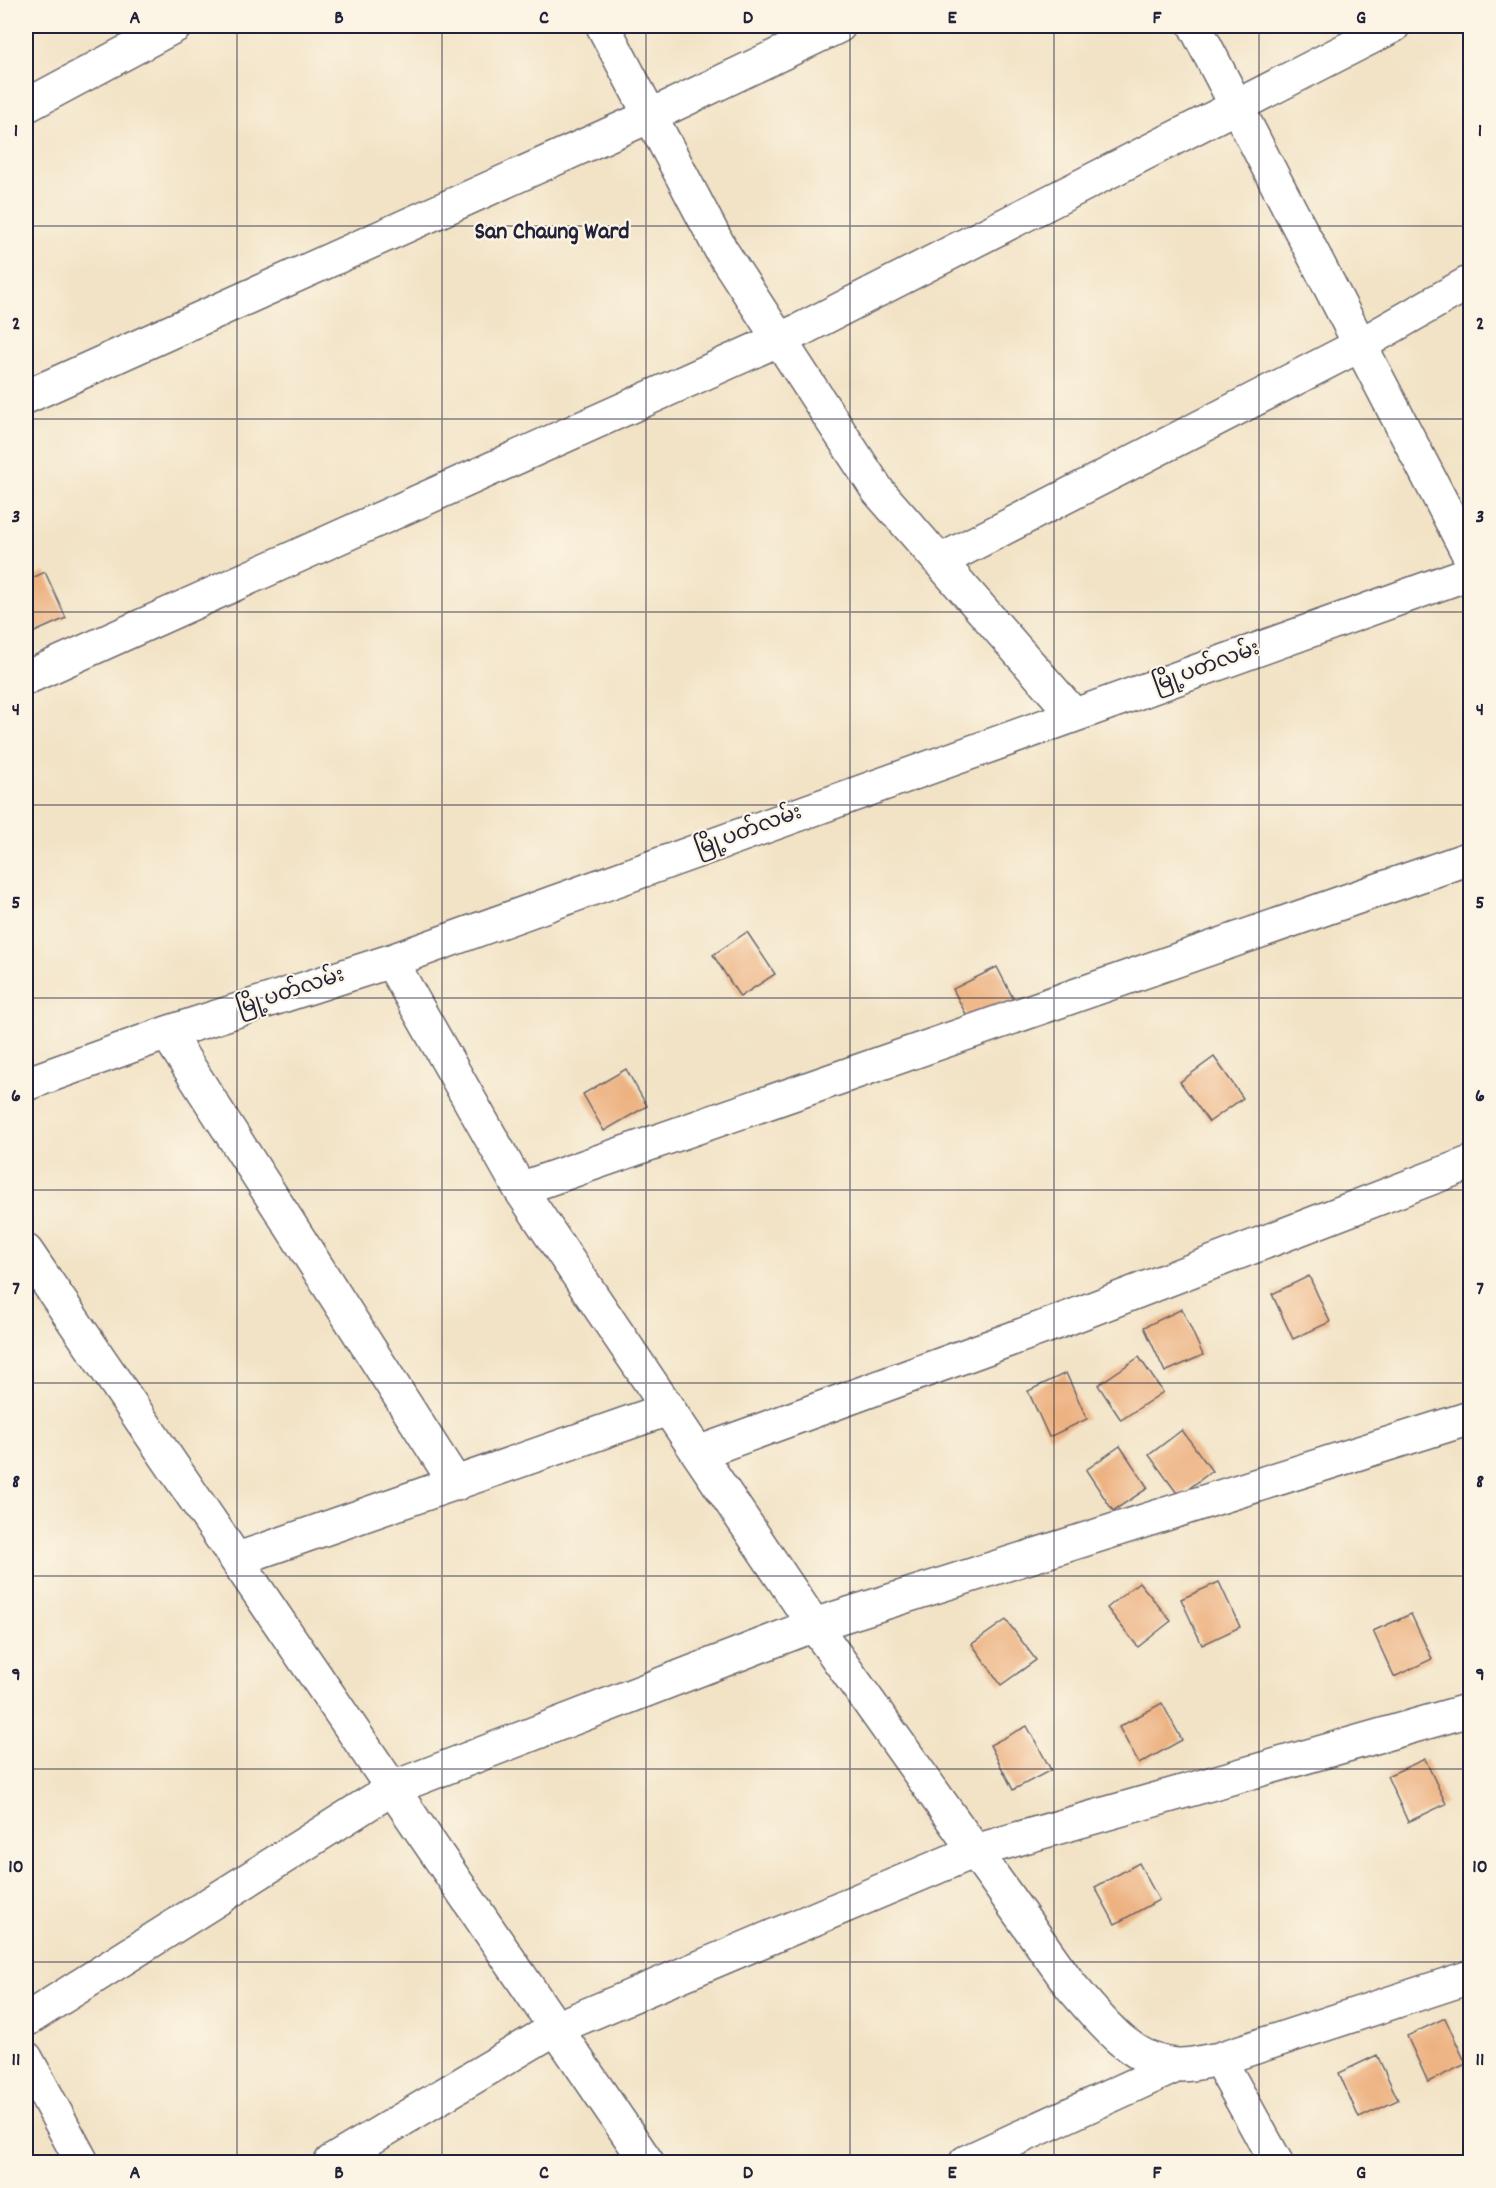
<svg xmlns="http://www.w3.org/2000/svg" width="1496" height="2188" font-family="Dekko,'Noto Sans Myanmar',sans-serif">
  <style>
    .building { fill: #edb282 }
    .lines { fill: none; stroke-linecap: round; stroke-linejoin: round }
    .street-casing { stroke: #6b666c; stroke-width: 36 }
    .street { stroke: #fff; stroke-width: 33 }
    .grid { fill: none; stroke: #22223b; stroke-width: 1.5; stroke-opacity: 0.55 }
    .labels { text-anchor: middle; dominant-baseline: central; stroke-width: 4.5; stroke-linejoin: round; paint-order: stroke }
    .street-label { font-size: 21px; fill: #22223b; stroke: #fcf5e5 }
    .quarter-label { font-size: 24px; font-weight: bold; fill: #22223b; stroke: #fcf5e5 }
    .neatline { fill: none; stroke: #22223b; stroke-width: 2 }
    .grid-label { font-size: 20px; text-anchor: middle; font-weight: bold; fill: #22223b }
  </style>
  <rect width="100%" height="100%" fill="#fcf5e5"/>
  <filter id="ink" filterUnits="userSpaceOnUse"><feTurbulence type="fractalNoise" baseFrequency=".0167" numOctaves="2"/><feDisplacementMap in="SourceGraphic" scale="12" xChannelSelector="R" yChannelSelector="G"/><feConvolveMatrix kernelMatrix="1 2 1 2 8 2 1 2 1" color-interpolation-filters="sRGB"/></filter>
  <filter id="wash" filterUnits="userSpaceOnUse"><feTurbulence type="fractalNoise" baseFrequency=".008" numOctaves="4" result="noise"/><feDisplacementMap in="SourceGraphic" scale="24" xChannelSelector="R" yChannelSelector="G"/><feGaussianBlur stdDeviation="1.35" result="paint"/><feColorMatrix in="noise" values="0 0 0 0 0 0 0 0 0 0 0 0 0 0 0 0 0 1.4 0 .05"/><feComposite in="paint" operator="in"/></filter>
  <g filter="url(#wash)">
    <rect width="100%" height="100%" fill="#f2e3c6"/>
    <g id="blocks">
      <path class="building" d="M45,572l21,46 -38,17 -2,-5v-49z
        M747,932l28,42 -35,23 -27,-42z
        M997,967l19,37 -44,22 -19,-37z
        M1214,1057l29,41 -34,24 -29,-40z
        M626,1069l21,37 -43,25 -21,-37z
        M1309,1276l21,46 -37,17 -21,-45z
        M1182,1309l21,46 -38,17 -21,-45z
        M1139,1357l24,35 -42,28 -23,-35z
        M1066,1373l21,46 -38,18 -21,-46z
        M1182,1430l30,41 -33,25 -30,-41z
        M1120,1446l28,42 -35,23 -27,-41z
        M1139,1582l32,39 -33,26 -31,-39z
        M1219,1582l21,45 -38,18 -21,-46z
        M1411,1614l21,45 -38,18 -21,-46z
        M1006,1620l30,40 -35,25 -29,-41z
        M1162,1703l20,37 -43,24 -20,-37z
        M1027,1726l24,44 -38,20 -23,-45z
        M1425,1759l21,45 -38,18 -21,-46z
        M1139,1863l20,37 -44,24 -20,-37z
        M1445,2018l21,46 -38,18 -21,-46z
        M1377,2055l21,45 -39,18 -20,-45z"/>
    </g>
  </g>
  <g filter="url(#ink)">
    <use href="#blocks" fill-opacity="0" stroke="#6b666c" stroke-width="1.5"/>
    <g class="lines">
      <g class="street-casing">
        <path id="street" d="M603,26l118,224 157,241 196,224
          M1195,26l275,531
          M26,106l149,-80
          M26,397l624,-281 189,-90
          M940,561l420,-216 110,-63
          M26,678l774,-348 593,-304
          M391,961l129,228 294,436 257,361c29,33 59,76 106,79 14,1 29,-4 42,-6l251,-82
          M167,1033l289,451
          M26,1084l141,-51 224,-72 1079,-388
          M520,1189l950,-331
          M26,1251l621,911
          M698,1453l360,-131 412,-159
          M238,1559l430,-150
          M26,2020l367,-232 421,-163 656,-207
          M26,2058l56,104
          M1219,2059l57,103
          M331,2162l225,-134 419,-177 495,-141
          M966,2162l212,-97"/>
      </g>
      <use href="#street" class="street"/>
    </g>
  </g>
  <path class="grid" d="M237,26v2136M442,26v2136M646,26v2136M850,26v2136M1054,26v2136M1259,26v2136M26,226h1444M26,419h1444M26,612h1444M26,805h1444M26,998h1444M26,1190h1444M26,1383h1444M26,1576h1444M26,1769h1444M26,1962h1444"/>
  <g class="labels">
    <g class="street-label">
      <text transform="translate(1207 668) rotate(-20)">မြို့ပတ်လမ်း</text>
      <text transform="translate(749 832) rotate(-20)">မြို့ပတ်လမ်း</text>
      <text transform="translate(291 993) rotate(-18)">မြို့ပတ်လမ်း</text>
    </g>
    <g class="quarter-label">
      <text x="552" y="233">San Chaung Ward</text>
    </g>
  </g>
  <rect width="1496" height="2188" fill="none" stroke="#fcf5e5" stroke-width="66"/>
  <rect x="33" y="33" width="1430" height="2122" class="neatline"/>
  <g class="grid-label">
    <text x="135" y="23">A</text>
    <text x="339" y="23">B</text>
    <text x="544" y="23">C</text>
    <text x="748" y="23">D</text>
    <text x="952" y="23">E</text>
    <text x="1157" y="23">F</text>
    <text x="1361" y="23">G</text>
    <text x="16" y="136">1</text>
    <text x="1480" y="136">1</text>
    <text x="16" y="329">2</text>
    <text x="1480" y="329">2</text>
    <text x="16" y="522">3</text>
    <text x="1480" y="522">3</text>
    <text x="16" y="715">4</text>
    <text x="1480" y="715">4</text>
    <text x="16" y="908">5</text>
    <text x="1480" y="908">5</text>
    <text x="16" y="1101">6</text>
    <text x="1480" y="1101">6</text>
    <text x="16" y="1294">7</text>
    <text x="1480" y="1294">7</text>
    <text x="16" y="1487">8</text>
    <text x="1480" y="1487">8</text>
    <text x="16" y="1680">9</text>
    <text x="1480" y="1680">9</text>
    <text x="16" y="1872">10</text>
    <text x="1480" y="1872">10</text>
    <text x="16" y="2065">11</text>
    <text x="1480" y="2065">11</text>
    <text x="135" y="2178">A</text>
    <text x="339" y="2178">B</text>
    <text x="544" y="2178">C</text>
    <text x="748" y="2178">D</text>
    <text x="952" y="2178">E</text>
    <text x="1157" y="2178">F</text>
    <text x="1361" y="2178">G</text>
  </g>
</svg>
